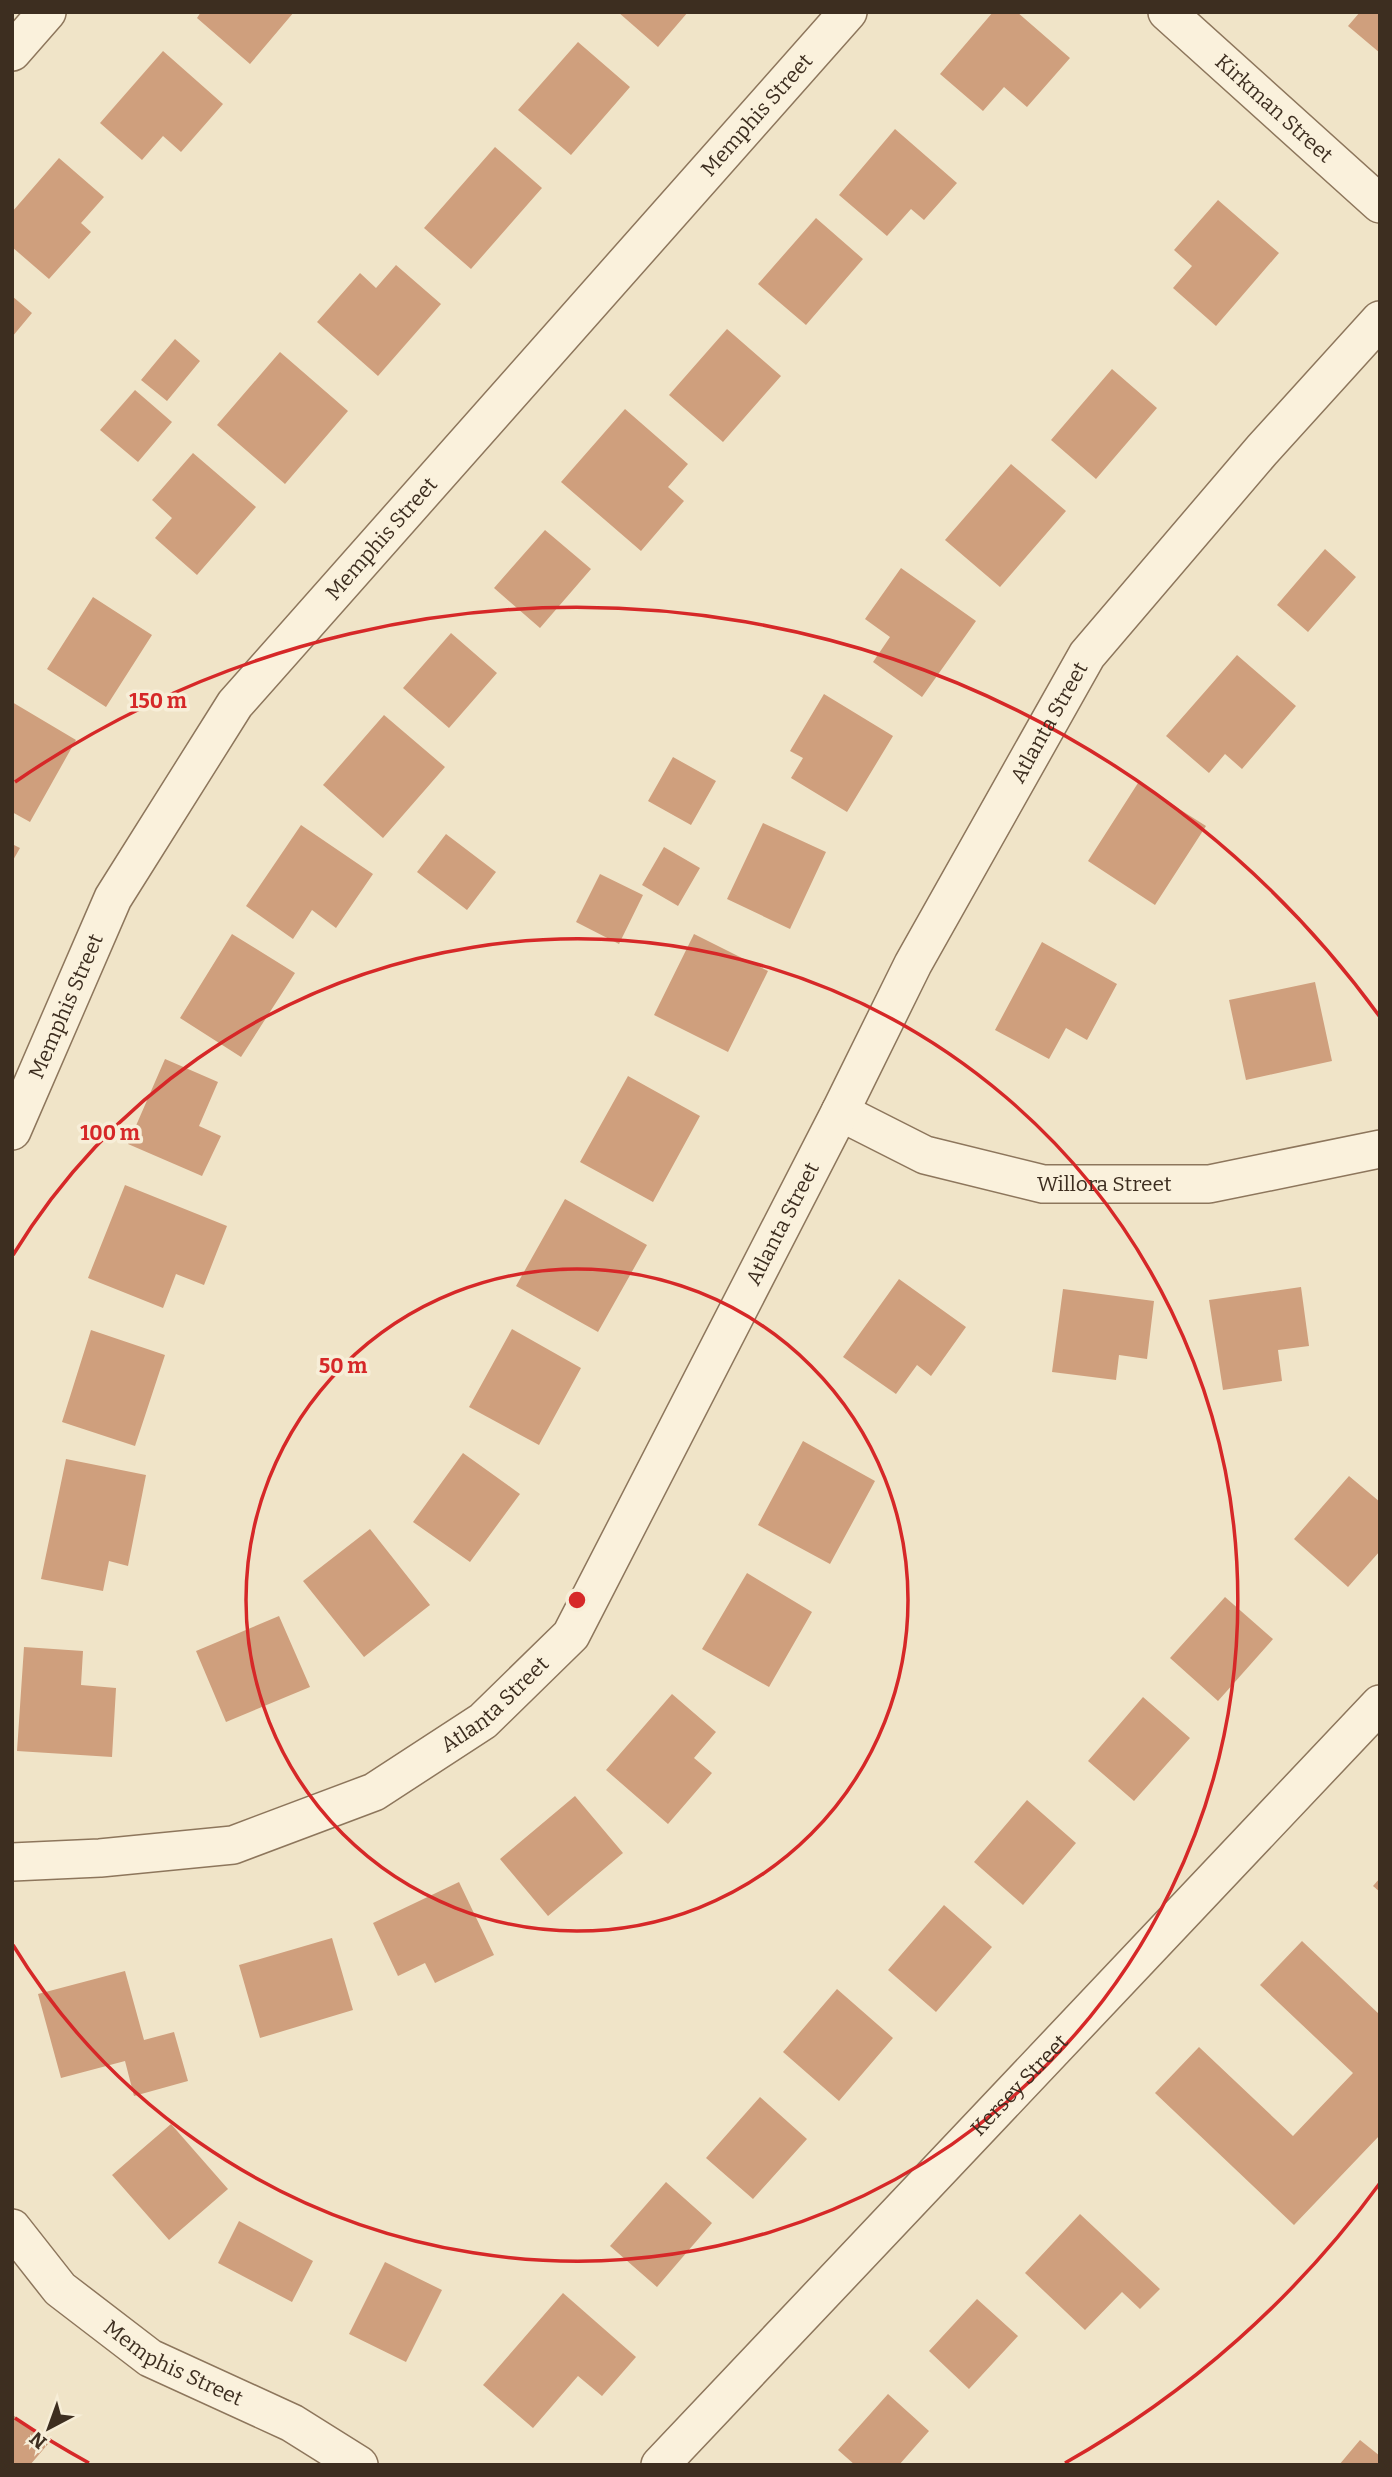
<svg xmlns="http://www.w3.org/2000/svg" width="1392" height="2477" font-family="Bitter,serif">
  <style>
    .building { fill: #cf9f7d }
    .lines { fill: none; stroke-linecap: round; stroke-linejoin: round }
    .minor-casing { stroke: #8d765c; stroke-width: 40 }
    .minor { stroke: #faf1dc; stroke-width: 37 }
    .ring { fill: none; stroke: #d62828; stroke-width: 3.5 }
    .labels { text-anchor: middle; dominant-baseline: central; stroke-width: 7; stroke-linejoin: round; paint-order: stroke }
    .street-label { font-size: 21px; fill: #3d2e20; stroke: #f7eed8 }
    .centre { fill: #d62828; stroke: #f7eed8; stroke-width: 3.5 }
    .ring-label { font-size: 21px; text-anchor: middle; font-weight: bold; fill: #d62828; stroke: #f7eed8; stroke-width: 7; stroke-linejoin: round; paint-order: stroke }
  </style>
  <rect width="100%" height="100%" fill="#f0e4c8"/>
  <path class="building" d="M201,12h93l-44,52 -53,-46z
    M618,12h70l-30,35z
    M993,12h24l53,46 -43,49 -23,-20 -21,24 -43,-37z
    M1360,12h20v41l-32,-27z
    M578,42l52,45 -59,68 -53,-45z
    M163,51l60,53 -42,48 -18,-16 -21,24 -42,-37z
    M895,129l62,54 -33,37 -13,-11 -24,27 -48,-41z
    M495,147l47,41 -71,81 -47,-41z
    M59,158l45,39 -23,26 10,9 -42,47 -37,-32v-35z
    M1218,200l61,53 -63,73 -43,-38 19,-22 -18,-16z
    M816,218l47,41 -57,66 -48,-41z
    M396,265l45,39 -63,72 -61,-54 43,-49 16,15z
    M12,296l20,17 -20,24z
    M727,329l54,47 -58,66 -54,-47z
    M175,339l25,22 -33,40 -26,-21z
    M280,352l68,59 -63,73 -68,-59z
    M1112,369l45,39 -61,71 -45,-39z
    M135,390l37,32 -34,40 -38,-32z
    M625,409l63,55 -20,23 16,14 -43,50 -80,-69z
    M193,453l63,54 -59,68 -42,-37 17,-20 -20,-18z
    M1011,464l55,47 -66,76 -55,-47z
    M545,530l46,39 -51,59 -46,-40z
    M1325,549l31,28 -48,55 -31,-27z
    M901,568l75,53 -54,76 -49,-35 17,-25 -25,-18z
    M93,597l59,38 -46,72 -59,-38z
    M451,633l46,40 -48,55 -46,-40z
    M1237,655l59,51 -54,63 -17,-15 -16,19 -43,-37z
    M824,694l69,42 -46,76 -56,-34 12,-20 -13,-7z
    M12,702l64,38 -46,82 -18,-10z
    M384,715l61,52 -62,71 -60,-53z
    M673,757l43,24 -25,44 -43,-24z
    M1138,783l68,43 -51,79 -67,-44z
    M763,823l63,29 -36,77 -63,-30z
    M301,825l72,49 -37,54 -24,-18 -19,29 -47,-33z
    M446,834l50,38 -29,38 -50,-38z
    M12,844l8,4 -8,14z
    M664,847l36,21 -22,38 -36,-21z
    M600,874l43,21 -24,49 -43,-22z
    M232,934l63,39 -54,84 -61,-39z
    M694,934l74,37 -40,81 -74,-37z
    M1042,942l75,42 -30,56 -21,-12 -17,31 -54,-29z
    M1315,982l17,79 -86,19 -17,-80z
    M165,1059l53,23 -19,44 22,10 -19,40 -74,-32z
    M628,1076l72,40 -47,86 -73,-40z
    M125,1185l102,41 -23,59 -28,-11 -13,34 -75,-30z
    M565,1199l82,46 -49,87 -82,-46z
    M899,1279l67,48 -35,49 -14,-11 -21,29 -53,-37z
    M1301,1287l8,59 -31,4 4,31 -59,9 -14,-90z
    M1063,1289l91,12 -7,58 -28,-4 -3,25 -64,-8z
    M512,1329l69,39 -42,77 -70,-38z
    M91,1330l74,25 -30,91 -73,-24z
    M803,1441l72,40 -45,83 -72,-39z
    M463,1453l57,41 -50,68 -57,-40z
    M66,1459l80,16 -18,91 -19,-5 -6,30 -62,-12z
    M1349,1476l31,26v49l-32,36 -54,-48z
    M370,1529l60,76 -66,52 -61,-76z
    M747,1573l65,39 -43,75 -67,-38z
    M1225,1597l48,42 -55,62 -48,-43z
    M279,1616l31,71 -84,35 -30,-71z
    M24,1647l59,4 -2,34 35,3 -4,69 -95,-6z
    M672,1694l44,38 -22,26 18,15 -44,51 -62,-54z
    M1143,1697l47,41 -56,63 -46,-40z
    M575,1796l48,57 -75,63 -48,-57z
    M1027,1800l49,43 -53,62 -49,-43z
    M1380,1878v14l-7,-6z
    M459,1882l35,73 -59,28 -10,-20 -27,13 -25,-53z
    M944,1905l48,42 -56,65 -48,-42z
    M332,1938l21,72 -93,28 -21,-73z
    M1302,1941l78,74v120l-86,90 -139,-132 44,-46 94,89 60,-63 -93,-88z
    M125,1971l19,69 30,-8 14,49 -54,15 -9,-35 -64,17 -23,-84z
    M837,1989l56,49 -54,63 -56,-49z
    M760,2097l47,42 -54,60 -47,-41z
    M171,2124l57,65 -59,51 -57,-65z
    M666,2182l46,41 -55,64 -47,-41z
    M1080,2214l80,75 -20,20 -18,-17 -37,38 -60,-57z
    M239,2221l74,40 -21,41 -74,-39z
    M385,2262l57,28 -36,72 -57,-28z
    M563,2293l73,64 -34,39 -24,-20 -45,52 -50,-43z
    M977,2299l41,37 -49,53 -40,-38z
    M888,2394l41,37 -30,34h-44l-17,-15z
    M12,2414l36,30 -18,21h-18z
    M1360,2440l20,16v9h-41z"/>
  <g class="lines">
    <g class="minor-casing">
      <g id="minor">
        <path id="s1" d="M1167,12l213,192"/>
        <path d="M12,52l35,-40"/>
        <path id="s2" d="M840,1112l85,43 118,29h166l171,-35"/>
        <path id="s3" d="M12,1131l101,-233 122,-194 613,-692"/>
        <path id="s4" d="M12,1862l88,-4 133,-13 141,-53 109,-71 88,-86 269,-523 73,-148 174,-309 175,-205 118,-130"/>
        <path id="s5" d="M12,2228l48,61 90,69 142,65 67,42"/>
        <path id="s6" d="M660,2465l720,-761"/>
      </g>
    </g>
    <use href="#minor" class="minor"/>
  </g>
  <g class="ring">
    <circle cx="577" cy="1600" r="331"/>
    <path d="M13 1255A661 661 0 1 1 13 1945"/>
    <path d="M1380 2183A992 992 0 0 1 1065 2463M89 2463A992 992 0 0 1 15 2418M15 782A992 992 0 0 1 1380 1017"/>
  </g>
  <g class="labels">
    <g class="street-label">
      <text stroke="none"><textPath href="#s1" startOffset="144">Kirkman Street</textPath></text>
      <text stroke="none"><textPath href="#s3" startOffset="1270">Memphis Street</textPath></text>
      <text stroke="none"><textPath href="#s3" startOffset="704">Memphis Street</textPath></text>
      <text stroke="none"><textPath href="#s4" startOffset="1656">Atlanta Street</textPath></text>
      <text stroke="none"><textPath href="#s3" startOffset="136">Memphis Street</textPath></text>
      <text stroke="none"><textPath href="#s2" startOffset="278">Willora Street</textPath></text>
      <text stroke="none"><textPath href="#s4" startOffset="1088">Atlanta Street</textPath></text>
      <text stroke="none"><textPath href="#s4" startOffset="522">Atlanta Street</textPath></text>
      <text stroke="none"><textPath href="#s6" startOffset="523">Kersey Street</textPath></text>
      <text stroke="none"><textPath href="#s5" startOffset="214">Memphis Street</textPath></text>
    </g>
  </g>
  <circle cx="577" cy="1600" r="10" class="centre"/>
  <g class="ring-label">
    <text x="158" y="708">150 m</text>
    <text x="110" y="1140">100 m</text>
    <text x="343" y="1373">50 m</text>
  </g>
  <rect width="1392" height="2477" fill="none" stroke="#3d2e20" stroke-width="28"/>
  <g transform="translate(49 2428) rotate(221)" stroke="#f7eed8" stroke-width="5" paint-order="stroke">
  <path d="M0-5L12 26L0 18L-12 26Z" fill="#3d2e20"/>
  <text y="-10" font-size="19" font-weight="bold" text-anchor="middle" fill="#3d2e20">N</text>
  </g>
</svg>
